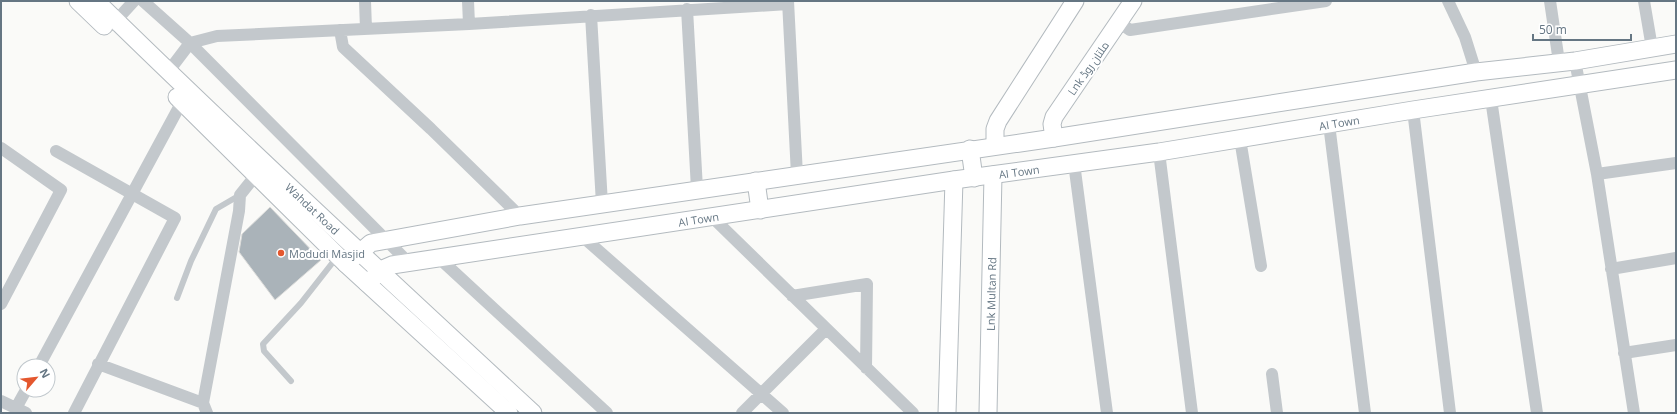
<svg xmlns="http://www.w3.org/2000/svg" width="1677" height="414" font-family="'Open Sans',Cairo,sans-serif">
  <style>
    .building { fill: #aab3b9; stroke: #dcdcda }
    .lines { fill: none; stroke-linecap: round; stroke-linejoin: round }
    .secondary-casing { stroke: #b3babf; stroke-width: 19 }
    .lane { stroke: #c3c8cc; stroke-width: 6 }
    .street { stroke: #c3c8cc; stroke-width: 12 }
    .secondary { stroke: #fff; stroke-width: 17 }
    .poi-dot { fill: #e4572e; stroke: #fff; stroke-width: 1.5 }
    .labels { text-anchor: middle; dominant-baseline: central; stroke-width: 4; stroke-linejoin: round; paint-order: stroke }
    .street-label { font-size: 11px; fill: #657683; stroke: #fff }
    .poi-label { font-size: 11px; fill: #657683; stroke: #fff; text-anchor: start }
  </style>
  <rect width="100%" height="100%" fill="#fafaf8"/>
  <path class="building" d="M270,207l51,53 -46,40 -36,-48 3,-18z"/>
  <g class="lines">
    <g class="secondary-casing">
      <g id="secondary">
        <path d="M78,1l26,25"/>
        <path id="s1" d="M96,1c143,140 290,276 437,412"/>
        <path d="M177,97l169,167 163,149"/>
        <path d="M1054,138l-2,-14 2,-7 79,-116"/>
        <path d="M995,145v-16l3,-8 77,-120"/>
        <path d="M970,149l4,29"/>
        <path d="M756,181l4,29"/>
        <path d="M346,264l25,-21 149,-27 534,-78 422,-66 99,-11 101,-17"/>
        <path id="s2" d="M367,283l18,-15 7,-3 562,-85 205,-28 254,-42 263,-40"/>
        <path d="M947,413l7,-233"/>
        <path id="s3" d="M988,413l5,-238"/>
      </g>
    </g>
    <path class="lane" d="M177,298l14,-37 25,-52 24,-14
      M291,381l-27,-30 -1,-7 38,-41 36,-46"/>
    <path class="street" d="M143,1l47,42 220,221
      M365,1l1,28
      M468,1l1,23
      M788,1l9,174
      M1448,1l17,36 11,35
      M1550,1l9,61
      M1644,1l8,47
      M687,9l10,180
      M591,15l11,189
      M1120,23l10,7 196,-29
      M112,25l22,-24
      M340,30l3,17 88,82 89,87
      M1575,61l22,113 37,239
      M168,72l22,-29 27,-7 252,-12 319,-20
      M1491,99l46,314
      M1413,110l37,303
      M1329,124l36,289
      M1240,139l21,127
      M1,148l60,42 -60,114
      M56,151l119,67 -101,195
      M1159,152l33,261
      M1074,163l33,250
      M1597,174l79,-11
      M712,217l201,196
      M583,237l200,176
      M440,259l167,154
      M1611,269l65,-11
      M792,296l75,-12 -1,84
      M1624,353l52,-8
      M98,364l105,39
      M39,366l146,-270
      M1272,374l5,39
      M1,401l25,12
      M16,408l10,-18
      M207,413l-4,-10 36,-192 1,-16 16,-20
      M742,413l84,-84"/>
    <use href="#secondary" class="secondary"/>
  </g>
  <circle class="poi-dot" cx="281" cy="253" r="4"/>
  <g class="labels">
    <g class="street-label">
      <text transform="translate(1088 68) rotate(-55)">Lnk ملتان روڈ</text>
      <text stroke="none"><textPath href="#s2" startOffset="989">AI Town</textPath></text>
      <text stroke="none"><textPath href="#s2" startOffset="665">AI Town</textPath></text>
      <text stroke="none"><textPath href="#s1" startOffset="300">Wahdat Road</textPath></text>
      <text stroke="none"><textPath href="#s2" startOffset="341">AI Town</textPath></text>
      <text stroke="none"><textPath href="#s3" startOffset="119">Lnk Multan Rd</textPath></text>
    </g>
    <g class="poi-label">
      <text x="289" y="253">Modudi Masjid</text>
    </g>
  </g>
  <rect width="1677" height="414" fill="none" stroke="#657683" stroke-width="4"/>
  <g transform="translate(36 378) rotate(62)"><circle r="19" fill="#ffffff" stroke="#c1c8cd"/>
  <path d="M0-3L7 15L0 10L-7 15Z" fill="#e4572e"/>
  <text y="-6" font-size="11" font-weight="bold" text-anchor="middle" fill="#657683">N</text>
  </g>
  <path d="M1533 34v6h98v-6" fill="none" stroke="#657683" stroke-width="2"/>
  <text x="1539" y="34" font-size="12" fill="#657683" stroke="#ffffff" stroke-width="3" paint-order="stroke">50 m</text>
</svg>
